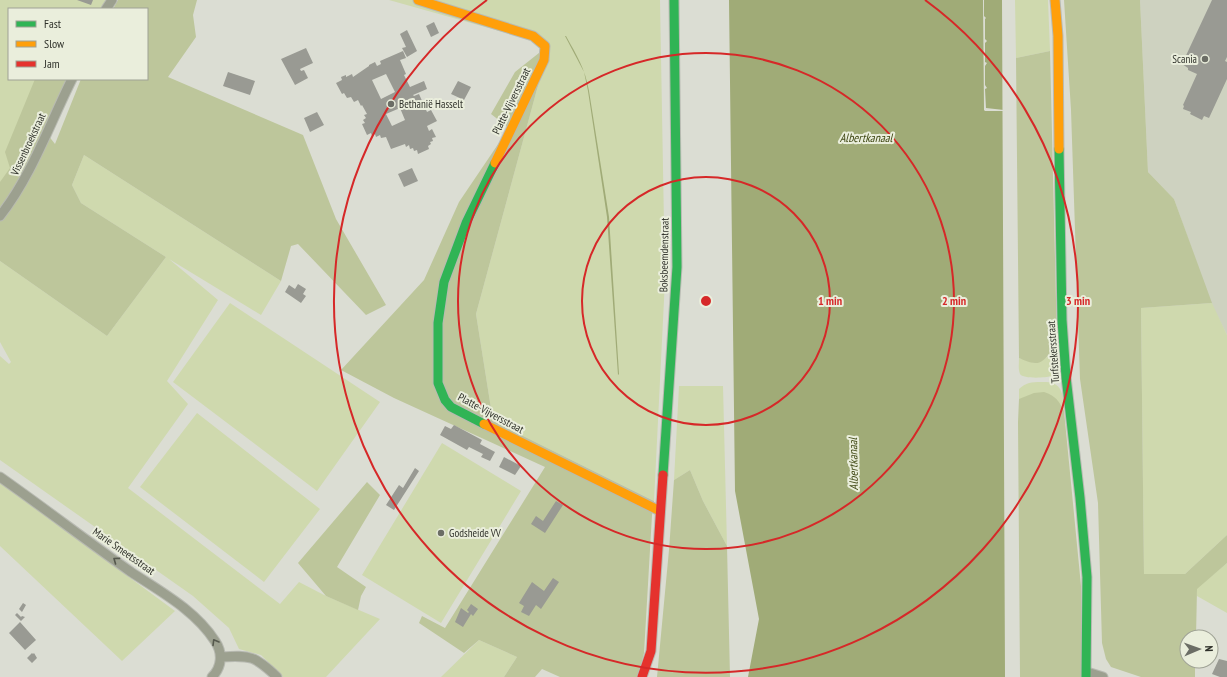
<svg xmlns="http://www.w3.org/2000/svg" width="1227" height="677" font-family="'PT Sans Narrow',sans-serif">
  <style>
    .built { fill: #ced2c0 }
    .green { fill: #cfd9ae }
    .forest { fill: #bdc69b }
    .water { fill: #a0ab77 }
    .pier { fill: #dbddd3 }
    .building { fill: #999a93; fill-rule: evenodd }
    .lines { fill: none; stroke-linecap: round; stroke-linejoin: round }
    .street-casing { stroke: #b8bab2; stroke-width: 11 }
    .fast-casing { stroke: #b8bab2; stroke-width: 11 }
    .slow-casing { stroke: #b8bab2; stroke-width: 11 }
    .jam-casing { stroke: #b8bab2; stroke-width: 11 }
    .street { stroke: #9ca08f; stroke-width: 9 }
    .fast { stroke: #30b455; stroke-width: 9 }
    .slow { stroke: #ff9f0a; stroke-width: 9 }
    .jam { stroke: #e5322d; stroke-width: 9 }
    .oneway { stroke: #55584d }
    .ring { fill: none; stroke: #d62828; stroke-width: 2 }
    .poi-dot { fill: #6b6d65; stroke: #eaeedc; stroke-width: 1.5 }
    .labels { text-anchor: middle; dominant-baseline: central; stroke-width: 4; stroke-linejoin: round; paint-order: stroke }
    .poi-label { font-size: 11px; fill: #2f312a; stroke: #eaeedc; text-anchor: start }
    .street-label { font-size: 11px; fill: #2f312a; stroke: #eaeedc }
    .water-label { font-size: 12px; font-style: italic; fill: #3f4814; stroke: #eaeedc }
    .centre { fill: #d62828; stroke: #eaeedc; stroke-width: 2 }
    .ring-label { font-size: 12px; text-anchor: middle; font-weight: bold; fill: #d62828; stroke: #eaeedc; stroke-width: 4; stroke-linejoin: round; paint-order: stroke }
  </style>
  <rect width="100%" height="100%" fill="#dbddd3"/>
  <path class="built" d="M1140,0h87v335l-16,-32 -37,-104 -26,-27z"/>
  <path class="green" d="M0,0h108l-4,9h-95v70h60l-69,121z
    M389,0h271l5,280 -11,221 -161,-80 -17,-107 73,-269z
    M1015,0h33l2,51 -34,7z
    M84,155l197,126 -20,34 -92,-56 49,41 -51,81 21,23 -60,84 152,116 19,-22 27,14 54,23 -54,58h-43l-22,-22 -22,-6 -10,-21 -36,-32 -193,-136v-104l9,8 2,-2 -11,-20v-81l107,75 59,-79 -85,-54 -9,-18z
    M230,303l150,99 -63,89 -144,-109z
    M1212,303l15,32v200l-42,39h-41l-3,-266z
    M1057,342c1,8 4,21 1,28 -1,3 -5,6 -7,6 -6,2 -28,3 -31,-2 -2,-5 -1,-11 -1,-16l16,5 12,-6z
    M1046,382c18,1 17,15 18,29l-45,-12v-10c8,-8 17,-7 27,-7z
    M679,386h44l4,160 -24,-45 -13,-31 -16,10z
    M197,413l123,96 -56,73 -124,-95z
    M442,443l79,48 -80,132 -79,-48z
    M0,482l175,129 -53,50 -122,-115z
    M1227,563v50l-30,-17v-8z
    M479,640l38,17 -13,20h-63z"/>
  <path class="forest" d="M118,0h79l-4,15 3,22 -28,40 135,58 33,84 50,86 -20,10 -68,-71 -7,2 -10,35 -197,-126 -12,30 9,18 85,54 -59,79 -107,-75v-79l10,-14 -5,-16 30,-73h34l-25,51 11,14 26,-65h66v-70h-34z
    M1064,0h76l8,172 26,27 38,104 -71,5 3,266h41l42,-39v28l-30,26 -1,48h-9v24h8v16h-54l-30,-10 -5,-8 -4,-16 -4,-140 -18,-124 -9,-269z
    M549,45l-73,269 17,107 161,80 -2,14 -8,138 -6,24h-78l-18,-8 -7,8h-31l13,-20 -38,-17 -15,13 -45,-30 3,-7 23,12 100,-161 -151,-69 -53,-28 83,-90 35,-78 50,-74 -18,-14 24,-42z
    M1050,51l7,291c-5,7 -12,22 -22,21 -5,0 -11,-3 -16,-5l-3,-300z
    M1044,392c12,4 15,9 20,19l17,175v91h-61l-2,-255 1,-23 15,-6z
    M690,470l13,31 24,45 3,131h-73l12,-127 5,-70z
    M367,482l13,13 -43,72 29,20 -5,9 -3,14 -32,-14 -28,-33z"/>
  <path class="water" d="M729,0h273l3,677h-257l11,-58 -24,-128z
    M565,36h1c11,20 19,32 23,55l20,126 10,157 -1,1 -11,-158 -19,-126 -4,-19z"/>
  <path class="pier" d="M983,0h1v16l2,2 -1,1v20l2,2 -2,2v19l2,1 -2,3v19l2,3 -2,1 1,19 18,2v1h-19l-1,-1z"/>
  <path class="building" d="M77,0h16l-2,5z
    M1212,0h15v57l-2,4 2,1v17l-18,39 -5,-2 -2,4 -12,-6 1,-2 -8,-3 1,-3 -1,-1 14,-31 -9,-4v-2l-6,-4z
    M434,22l5,11 -8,4 -5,-11z
    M407,30l10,21 -10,6 -5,-9 4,-1 -6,-13z
    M306,48l7,15 -13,6 1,2 3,-1 4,8 -13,7 -14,-26z
    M403,51l3,7 -6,2 6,14 -2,1 6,12 14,-6 3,8 -14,6 1,1 5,-2 8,18 4,-2 6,11 -10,5 2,5 3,-2 4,8 -4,1 1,3 -3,1 1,2 -3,2 1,3 -11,5 -1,-4 -3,1 -1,-3 -3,1 -1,-4 -3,2 -1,-3 -14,5 -5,-12 -5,1 -1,-3 -4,2 -1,-3 -3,2 -1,-3 -4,2 -5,-11 3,-1 -2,-3 3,-2 -2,-3 3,-1 -5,-9 -1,1 -3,-6 -4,2 -3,-5 -4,1 -3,-5 -2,1 -6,-11 6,-3 -1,-3 5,-2v2l6,-3 1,3 16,-11v-1l6,-3 2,4 4,-2 -1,-3zM386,74l9,18 -14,7 -9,-19zM400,108l5,12 -13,6 -6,-12z
    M228,72l27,9 -5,14 -27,-9z
    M458,81l13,6 -7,13 -13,-6z
    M317,112l7,13 -14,7 -6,-14z
    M412,168l6,13 -14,6 -6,-13z
    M298,284l8,5 -3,5 3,2 -5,7 -16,-11 4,-7 6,4z
    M454,425l28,15 -2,4 15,8 -5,9 -9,-4 2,-3 -14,-7 -2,3 -27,-15 5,-9 6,3z
    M504,457l17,9 -6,9 -16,-8z
    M415,468l4,3 -25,39 -8,-5 13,-20 4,3z
    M556,501l7,4 -18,28 -14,-9 5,-8 7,5z
    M553,578l6,4 -18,27 -5,-4 -7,11 -8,-4 3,-6 -5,-3 13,-21 12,9z
    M23,603l3,2 -4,7 -3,-3z
    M471,604l7,5 -5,7 -2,-2 -8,13 -8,-5 6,-14 7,5 1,-1 -2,-2z
    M17,613l4,4 1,-1 3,1 -4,4 -6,-6z
    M20,622l16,18 -11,10 -16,-17z
    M32,653l1,1 1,-1 3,5 -5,5 -5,-5z
    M1219,659l8,2v16h-7l-8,-3z"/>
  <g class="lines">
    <g class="street-casing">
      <path id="street" d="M106,9l6,-9
        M0,216c32,-41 49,-91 72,-137
        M0,477c44,31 87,64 131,95 30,20 64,38 84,69 8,12 7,26 -3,36
        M221,657c30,-2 34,-1 56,20
        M1087,672l16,5"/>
    </g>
    <g class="fast-casing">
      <path id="fast" d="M1059,149l3,171 4,57 14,121 7,79 -1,100
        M484,424l-33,-17 -6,-7 -7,-17v-60l6,-41 22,-59 29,-60
        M663,475l14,-208 -3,-267"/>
    </g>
    <g class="slow-casing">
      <path id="slow" d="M418,0l115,36 12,10 -1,14 -49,103
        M1055,0l3,36 1,113
        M484,424l176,87"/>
    </g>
    <g class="jam-casing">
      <path id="jam" d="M642,677l9,-26 12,-176"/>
    </g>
    <use href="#street" class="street"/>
    <use href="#fast" class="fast"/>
    <use href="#slow" class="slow"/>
    <use href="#jam" class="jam"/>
  </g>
  <defs><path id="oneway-chevron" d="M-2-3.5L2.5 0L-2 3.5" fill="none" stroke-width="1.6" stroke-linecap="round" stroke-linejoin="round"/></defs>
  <g class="oneway">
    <use href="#oneway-chevron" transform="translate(116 560) rotate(-144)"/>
    <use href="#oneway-chevron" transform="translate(215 642) rotate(-121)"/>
  </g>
  <g class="ring">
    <circle cx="706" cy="301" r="124"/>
    <circle cx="706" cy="301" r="248"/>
    <path d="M925 0A372 372 0 1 1 487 0"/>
  </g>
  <g class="poi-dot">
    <circle cx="1205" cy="59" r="4"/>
    <circle cx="391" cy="104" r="4"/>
    <circle cx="441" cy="533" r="4"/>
  </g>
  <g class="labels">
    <g class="poi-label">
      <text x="1197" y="59" text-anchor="end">Scania</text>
      <text x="399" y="104">Bethanië Hasselt</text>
      <text x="449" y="533">Godsheide VV</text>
    </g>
    <g class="street-label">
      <text transform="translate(511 101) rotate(-64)">Platte-Vijversstraat</text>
      <text transform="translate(28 144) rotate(-65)">Vissenbroekstraat</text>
      <text transform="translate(664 255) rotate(-89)">Boksbeemdenstraat</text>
      <text transform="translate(1053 352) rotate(-94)">Turfstekersstraat</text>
      <text transform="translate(491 413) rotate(28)">Platte-Vijversstraat</text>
      <text transform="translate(124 551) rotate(35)">Marie Smeetsstraat</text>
    </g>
    <g class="water-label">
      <text x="866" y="137">Albertkanaal</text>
      <text transform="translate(853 464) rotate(-91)">Albertkanaal</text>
    </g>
  </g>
  <circle cx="706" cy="301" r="6" class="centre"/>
  <g class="ring-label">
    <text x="830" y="305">1 min</text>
    <text x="954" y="305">2 min</text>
    <text x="1078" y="305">3 min</text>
  </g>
  <rect x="8" y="8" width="140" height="72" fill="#eaeedc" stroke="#9fa295"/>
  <rect x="16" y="21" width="20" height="6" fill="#30b455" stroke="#9fa295"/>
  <text x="44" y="28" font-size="12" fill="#2f312a">Fast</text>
  <rect x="16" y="41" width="20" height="6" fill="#ff9f0a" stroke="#9fa295"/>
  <text x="44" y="48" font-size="12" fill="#2f312a">Slow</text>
  <rect x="16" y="61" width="20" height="6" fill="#e5322d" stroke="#9fa295"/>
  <text x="44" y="68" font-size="12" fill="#2f312a">Jam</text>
  <g transform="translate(1199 649) rotate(88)"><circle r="19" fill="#eaeedc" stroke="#9fa295"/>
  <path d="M0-3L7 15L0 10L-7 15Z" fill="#6b6d65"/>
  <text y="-6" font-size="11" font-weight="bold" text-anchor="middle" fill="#2f312a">N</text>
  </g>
</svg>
